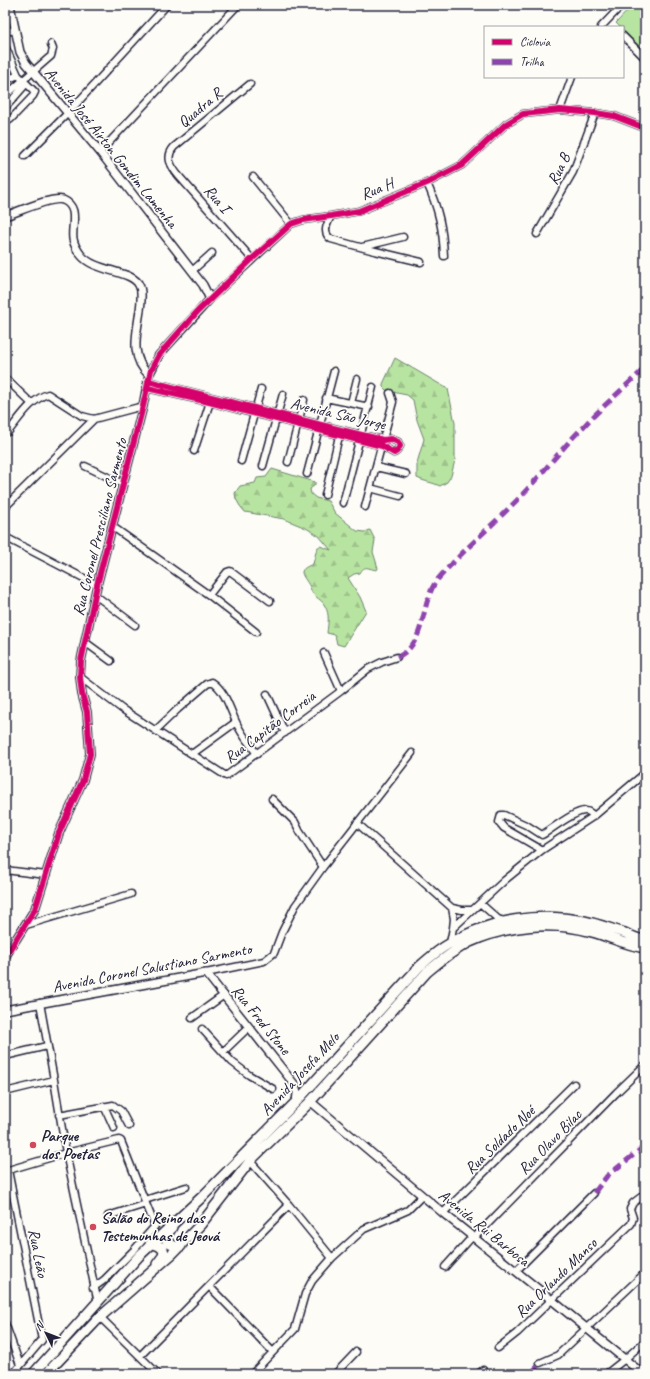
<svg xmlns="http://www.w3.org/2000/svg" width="650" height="1379" font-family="Caveat,sans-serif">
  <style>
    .green { fill: #b8e4a1; stroke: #6d836e }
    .forest { fill: url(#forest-firs); stroke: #6d836e }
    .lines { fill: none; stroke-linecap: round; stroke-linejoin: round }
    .minor-casing { stroke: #22223b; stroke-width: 9 }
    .tertiary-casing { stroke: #22223b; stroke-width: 10 }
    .primary-casing { stroke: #22223b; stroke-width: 12 }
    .minor { stroke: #fdfcf7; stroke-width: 6 }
    .tertiary { stroke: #fdfcf7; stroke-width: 7 }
    .primary { stroke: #fdfcf7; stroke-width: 9 }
    .quiet { stroke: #8e44ad; stroke-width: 5; stroke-dasharray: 10 5; stroke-linecap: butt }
    .cycleway-casing { stroke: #fdfcf7; stroke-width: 8 }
    .cycleway { stroke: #d6006c; stroke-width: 6 }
    .poi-dot { fill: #d1495b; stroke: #fdfcf7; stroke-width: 1.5 }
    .labels { text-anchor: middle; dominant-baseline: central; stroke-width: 3.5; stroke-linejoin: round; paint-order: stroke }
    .street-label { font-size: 16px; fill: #22223b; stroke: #fdfcf7 }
    .poi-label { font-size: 16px; font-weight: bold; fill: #22223b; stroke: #fdfcf7; text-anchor: start }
  </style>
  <defs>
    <pattern id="forest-firs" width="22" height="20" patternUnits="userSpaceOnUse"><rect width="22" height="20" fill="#b8e4a1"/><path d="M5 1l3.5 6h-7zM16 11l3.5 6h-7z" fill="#9ec38c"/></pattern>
  </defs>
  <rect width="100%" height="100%" fill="#fdfcf7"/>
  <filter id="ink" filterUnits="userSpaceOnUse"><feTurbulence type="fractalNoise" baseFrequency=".025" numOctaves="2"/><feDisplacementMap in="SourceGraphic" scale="8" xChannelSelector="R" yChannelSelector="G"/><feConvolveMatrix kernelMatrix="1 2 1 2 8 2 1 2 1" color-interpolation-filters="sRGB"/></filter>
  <g filter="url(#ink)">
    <path class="green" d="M633,5h12v47l-22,-22v-3h-3l-4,-4z"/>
    <path class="forest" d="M395,358l53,31 7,34v37l-4,16 -4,6 -7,4c-8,-4 -15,-4 -23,-8v-15l7,-24 -7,-19 -4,-20 -6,-5 -20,-4 -4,-4v-3z
      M272,469l43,13v3l-5,4 1,5 5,4 12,3 7,12 22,18 8,1 5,-2 5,10 -2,12 5,16 -1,2c-9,-1 -12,-6 -17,3l-6,1 -6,4 12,19 6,14 -22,35 -7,-2 -2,-9 -8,-2c1,-10 3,-18 -2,-27 -3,-6 -7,-7 -11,-11 -3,-3 -3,-5 -4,-8 -7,-13 -15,-16 3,-23l4,-16 3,-2 11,4 -12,-14 -13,-8 -22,-9 -39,-7 -5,-6 -4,-7 -1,-6 5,-7 15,-3 2,-5 9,-1z"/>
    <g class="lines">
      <g class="minor-casing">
        <path id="minor" d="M601,27l21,-22
          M5,32l10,-2
          M623,36l22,22
          M5,46l13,29 17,17 -2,4 -22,23 -3,2 -3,-4
          M5,81l13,-6
          M250,84l-76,63c-9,10 -3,19 4,28l74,84
          M5,96l46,-40 2,-7 -2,-5
          M5,108l21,-24
          M560,110l12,-33
          M100,152l138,-147
          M25,156l43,-43 99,-108
          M253,177l38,47
          M427,183c11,25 16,45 17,73
          M331,216c-4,8 -9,17 0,23l40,11 50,12
          M537,234l36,-62 22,-59
          M362,247l41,-10
          M192,271l20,-18
          M210,299l81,-75 12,-4 28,-4 28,-5 68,-28 35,-18 44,-41 17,-10 37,-4 35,3 19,3 31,12
          M5,378l27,26
          M147,388l58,13 177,45 12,7 3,-2 3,-5 -2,-4 -7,-3 -8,1 -42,-10 -193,-49
          M326,398l43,9
          M351,403l6,-24
          M8,432c11,-13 23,-33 40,-38l34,22 12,3
          M194,451l16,-49
          M241,461l20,-72
          M288,462l16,-62
          M85,466l38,18
          M263,466l20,-72
          M376,467l30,7
          M307,474l27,-103
          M370,488l30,8
          M325,495l15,-63
          M343,503l30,-116
          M5,507l89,-88 49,-13
          M365,507l28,-105 -3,-9
          M113,527l96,68 47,37
          M5,537l92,48
          M95,595l40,30
          M209,595l18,-23 3,-1 40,30
          M85,642l26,19
          M324,653l17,38
          M80,677l42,32 104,67 115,-85 27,-22 14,-7 15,-5
          M267,694l18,39
          M155,731l23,-22 29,-25 5,-2c13,8 18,27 24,40 5,12 14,22 21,32
          M192,754l44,-32
          M272,799l23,23 5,10 23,35
          M357,823l95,85 10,2h9
          M542,850l-38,-22 -5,-6 2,-7h3l24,11 14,9c10,-6 33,-25 44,-24 3,0 6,3 8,5
          M5,870l41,5
          M480,903l18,16 6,2
          M452,908l2,11 -1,9
          M26,925l105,-31
          M450,943l3,-15 52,-48 37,-30 52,-34 51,-43
          M206,973l58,-12 10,-8 8,-21 13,-26 28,-39 89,-114
          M40,1003l14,77 12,73 32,150
          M192,1018l32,-23
          M202,1029l30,33 17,13 24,14
          M223,1052l26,-25
          M5,1056l42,-10
          M5,1092l49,-12
          M104,1106l10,22
          M59,1115l54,-10 8,6 8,15
          M250,1161l39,44 43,53
          M8,1170l34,170 -29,34
          M5,1171l61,-18 53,-13 2,1 34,85 -21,24 -30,30 -11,8
          M145,1200l41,-13
          M443,1213l131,-129
          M108,1216l38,-12
          M474,1238l142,-145 29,-28
          M445,1267l27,-30
          M516,1271l78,-78
          M209,1286l64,66
          M100,1317l58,57
          M5,1323l15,42
          M498,1348l19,-15 114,-109 2,-6 -3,-9 3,-6 12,-9
          M140,1356l149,-151
          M540,1363l18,-8 87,-82
          M252,1374l43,-45 10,-35 7,-13 20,-23 32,-29 44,-19 14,-14
          M335,1374l21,-22
          M478,1374l5,-4
          M606,1374l19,-15 20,-18"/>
      </g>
      <g class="tertiary-casing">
        <path id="tertiary" d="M5,216c13,-4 47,-20 58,-16 17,7 8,26 10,39 1,5 4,11 8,16 13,17 51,15 58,30 3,5 2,10 2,15 -1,26 -15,54 8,75
          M5,957l30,-48 24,-76 24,-53 7,-26 -3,-42 -5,-18 -2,-17 1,-16 16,-76 46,-179 6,-31 10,-20 51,-56 -7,-14 -103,-133 -74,-89 -6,-11 -10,-47
          M5,1010l201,-37 89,112 2,8 -1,10
          M310,1101l133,112 89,71 111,90"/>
      </g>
      <g class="primary-casing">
        <path id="primary" d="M172,1227l-5,8v7l7,4h7
          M150,1244c7,0 12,2 14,8l-1,4 -6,8
          M33,1374l106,-118 64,-60 95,-96 121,-133c10,-9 20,-18 32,-24 39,-24 88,-31 133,-22 14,3 27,8 41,12 6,3 13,6 20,7
          M46,1374l54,-57 72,-63 29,-30 49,-63 59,-58 118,-131c13,-11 27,-22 43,-30 37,-17 83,-21 122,-10 18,5 35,13 53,16"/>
      </g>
      <use href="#minor" class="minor"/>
      <use href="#tertiary" class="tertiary"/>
      <use href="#primary" class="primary"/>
      <path class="quiet" d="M397,657c31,-13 22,-55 41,-78 25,-29 55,-54 82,-82 22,-23 42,-49 65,-72 19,-20 40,-38 60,-57
        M594,1193l13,-17 38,-30
        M531,1374l9,-11"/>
      <g class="cycleway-casing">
        <path id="cycleway" d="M147,388l58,13 177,45 12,7 3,-2 3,-5 -2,-4 -7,-3 -8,1 -42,-10 -193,-49
          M5,957l30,-48 24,-76 24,-53 7,-26 -3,-42 -5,-18 -2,-17 1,-16 16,-76 46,-179 8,-36 8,-15 39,-44 54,-52 39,-35 12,-4 28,-4 28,-5 68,-28 35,-18 44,-41 17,-10 37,-4 35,3 19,3 31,12"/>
      </g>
      <use href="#cycleway" class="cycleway"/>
    </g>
  </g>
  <g class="poi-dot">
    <circle cx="33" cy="1145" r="4"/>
    <circle cx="93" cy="1227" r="4"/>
  </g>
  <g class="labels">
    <g class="street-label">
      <text transform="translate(200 108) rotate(-40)">Quadra R</text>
      <text transform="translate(111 148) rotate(51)">Avenida José Aírton Gondim Lamenha</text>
      <text transform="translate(559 169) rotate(-64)">Rua B</text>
      <text transform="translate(377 189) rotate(-22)">Rua H</text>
      <text transform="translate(217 199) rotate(49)">Rua I</text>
      <text transform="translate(338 414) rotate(13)">Avenida São Jorge</text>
      <text transform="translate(100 527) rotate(-76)">Rua Coronel Presciliano Sarmento</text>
      <text transform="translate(270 727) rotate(-37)">Rua Capitão Correia</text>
      <text transform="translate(152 968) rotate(-11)">Avenida Coronel Salustiano Sarmento</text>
      <text transform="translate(261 1020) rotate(51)">Rua Fred Stone</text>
      <text transform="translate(300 1074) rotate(-47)">Avenida Josefa Melo</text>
      <text transform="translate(500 1140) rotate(-44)">Rua Soldado Noé</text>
      <text transform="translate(550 1142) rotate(-46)">Rua Olavo Bilac</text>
      <text transform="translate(484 1228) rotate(39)">Avenida Rui Barbosa</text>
      <text transform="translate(38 1253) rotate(79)">Rua Leão</text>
      <text transform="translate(556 1278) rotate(-44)">Rua Orlando Manso</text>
    </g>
    <g class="poi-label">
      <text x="41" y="1136">Parque<tspan x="41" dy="18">dos Poetas</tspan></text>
      <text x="101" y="1218">Salão do Reino das<tspan x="101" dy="18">Testemunhas de Jeová</tspan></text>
    </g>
  </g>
  <rect width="650" height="1379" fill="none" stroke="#fdfcf7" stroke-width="20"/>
  <rect x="10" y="10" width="630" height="1359" fill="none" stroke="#22223b" stroke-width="1.5" filter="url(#ink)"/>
  <rect x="484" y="26" width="140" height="52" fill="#fdfcf7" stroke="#a5a5ac"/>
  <rect x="492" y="39" width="20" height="6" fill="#d6006c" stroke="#a5a5ac"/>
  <text x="520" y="46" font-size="12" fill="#22223b">Ciclovia</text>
  <rect x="492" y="59" width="20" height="6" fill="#8e44ad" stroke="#a5a5ac"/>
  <text x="520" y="66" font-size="12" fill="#22223b">Trilha</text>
  <g transform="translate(46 1333) rotate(313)" stroke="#fdfcf7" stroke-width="3" paint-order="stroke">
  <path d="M0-3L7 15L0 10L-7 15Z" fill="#22223b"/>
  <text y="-6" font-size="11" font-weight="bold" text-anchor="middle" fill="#22223b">N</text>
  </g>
</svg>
